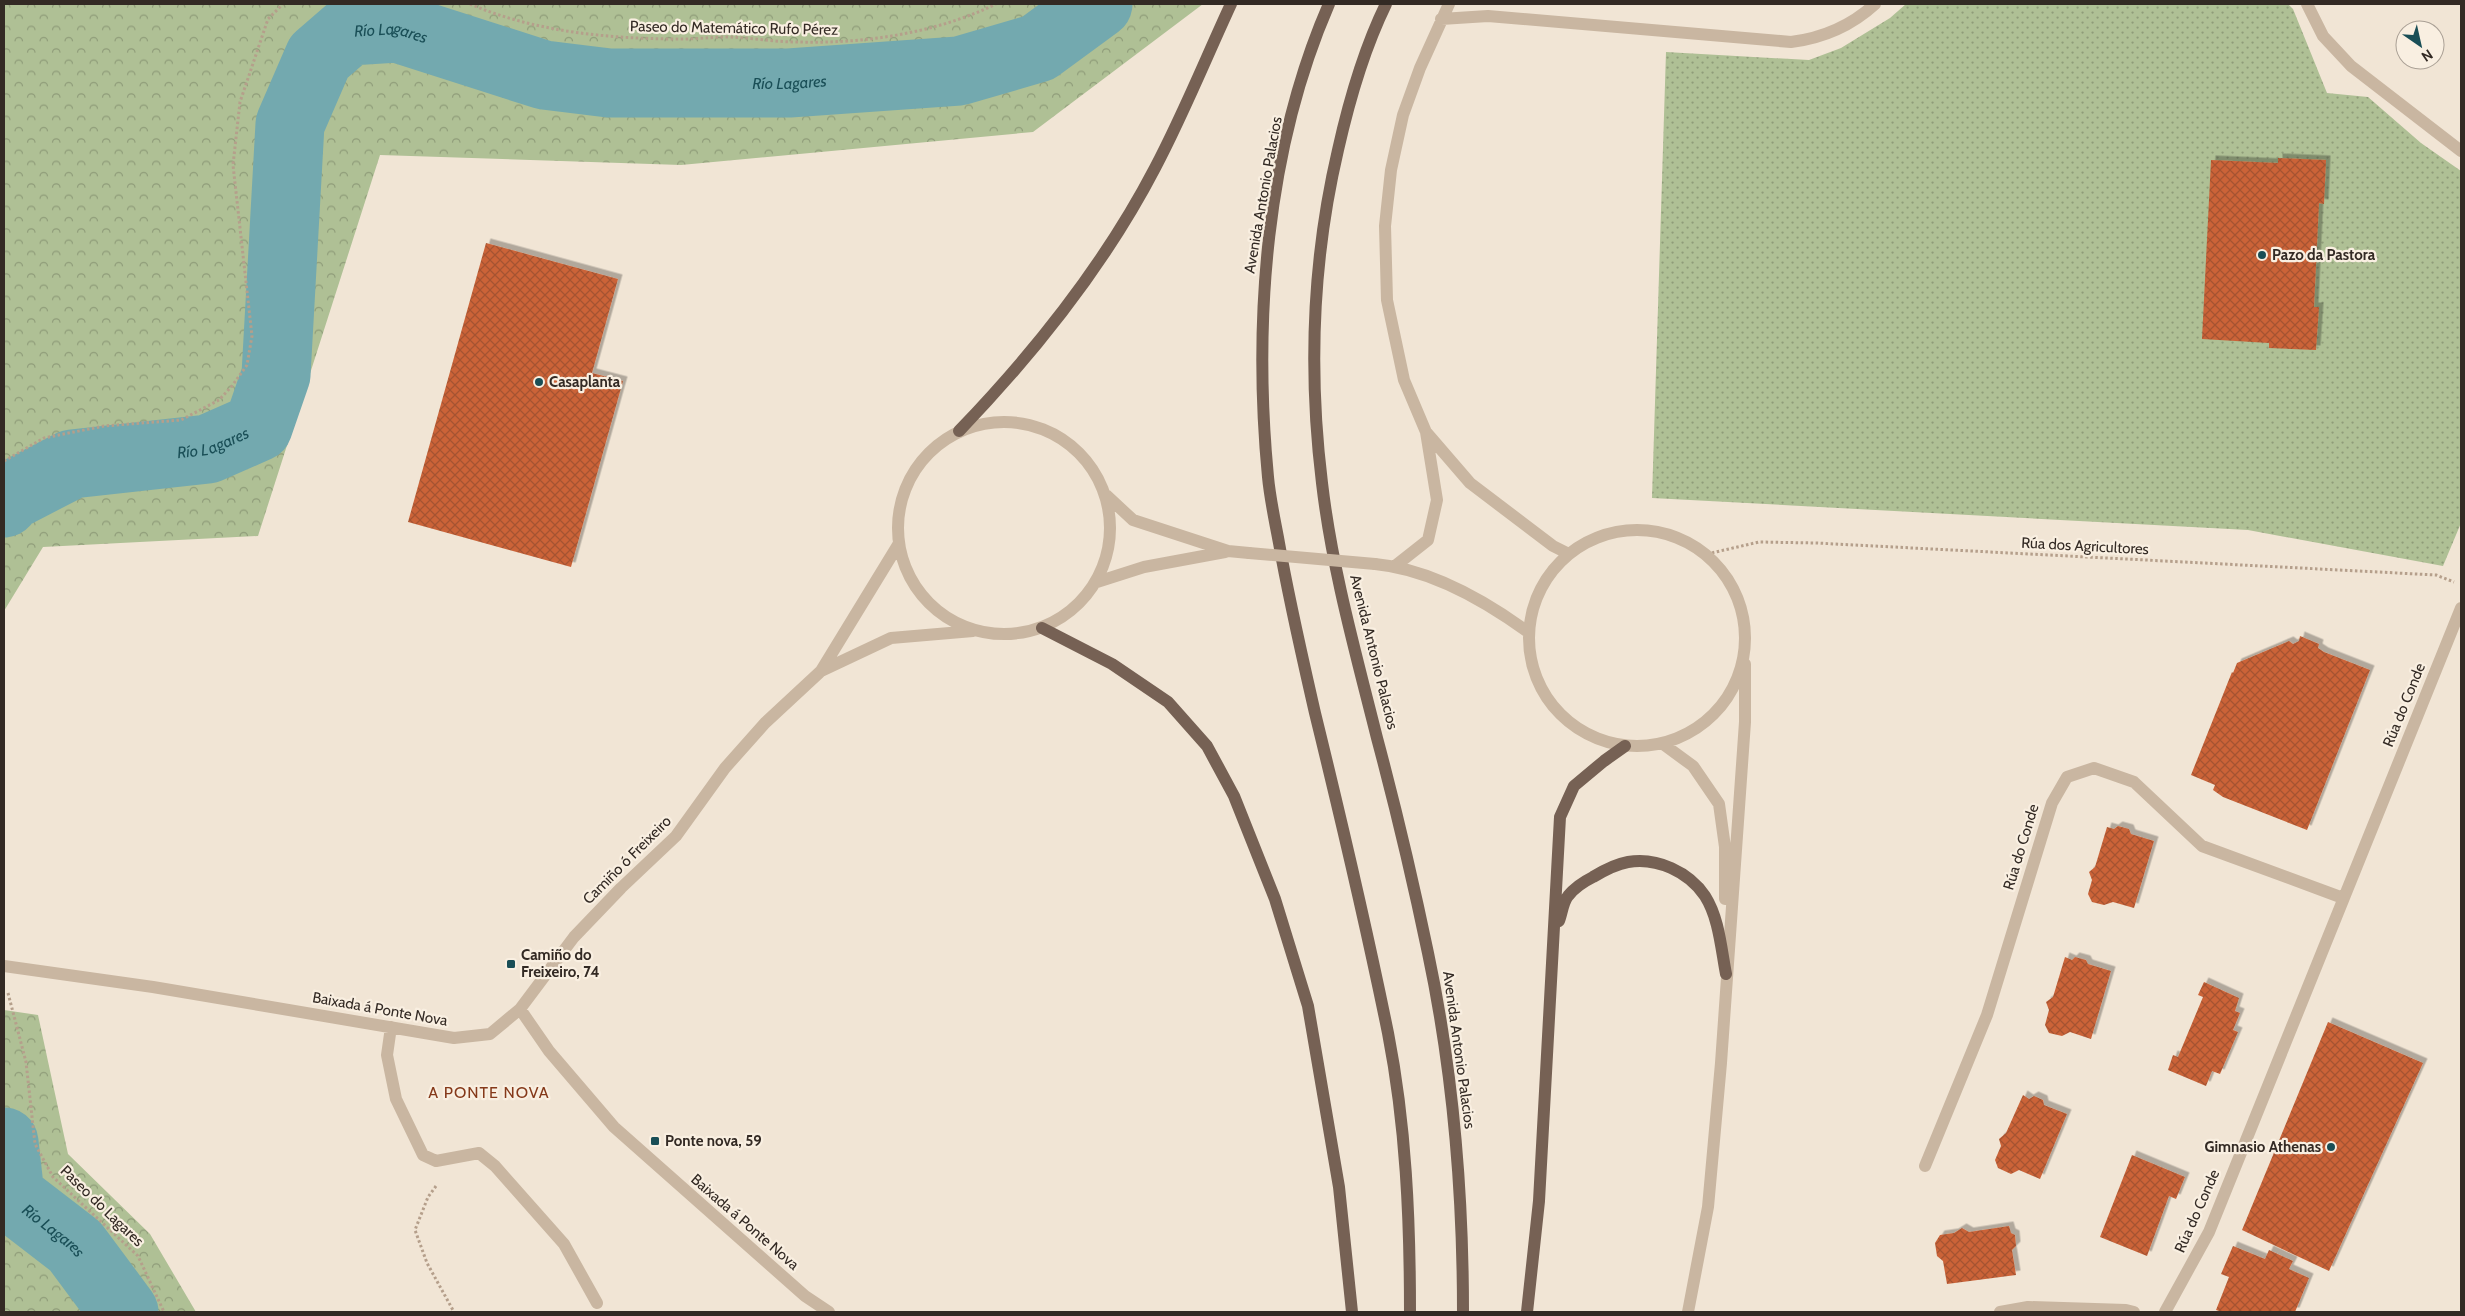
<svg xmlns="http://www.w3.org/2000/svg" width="2465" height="1316" font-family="Cabin,sans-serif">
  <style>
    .forest { fill: url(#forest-crowns) }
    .park { fill: url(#park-dots) }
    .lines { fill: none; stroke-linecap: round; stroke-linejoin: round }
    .river { stroke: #73a9af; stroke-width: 69 }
    .building { fill: url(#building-cross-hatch); filter: url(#shadow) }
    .path { stroke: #b59f8b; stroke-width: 3; stroke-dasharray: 2.5 2.5; stroke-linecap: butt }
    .minor { stroke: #c9b6a1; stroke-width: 12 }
    .primary { stroke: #766154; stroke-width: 12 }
    .minor-bridge { stroke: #c9b6a1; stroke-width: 12 }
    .poi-dot { fill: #194e56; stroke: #f9efe1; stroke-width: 2 }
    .labels { text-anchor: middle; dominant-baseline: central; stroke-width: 4.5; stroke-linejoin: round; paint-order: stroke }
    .street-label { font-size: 15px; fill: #332a24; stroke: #f9efe1 }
    .poi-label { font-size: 15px; font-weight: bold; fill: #332a24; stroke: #f9efe1; text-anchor: start }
    .water-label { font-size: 16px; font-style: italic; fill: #194e56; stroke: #f9efe1 }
    .neighbourhood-label { font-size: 16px; letter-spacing: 1px; fill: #85391a; stroke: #f9efe1 }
  </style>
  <defs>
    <pattern id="forest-crowns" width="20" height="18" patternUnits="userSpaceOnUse" patternTransform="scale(1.25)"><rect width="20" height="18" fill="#afc095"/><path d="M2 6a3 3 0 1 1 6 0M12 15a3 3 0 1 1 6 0" fill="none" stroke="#8f9c79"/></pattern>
    <pattern id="park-dots" width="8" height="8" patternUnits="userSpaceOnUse" patternTransform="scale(1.25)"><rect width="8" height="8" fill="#afc095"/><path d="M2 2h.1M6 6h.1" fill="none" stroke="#8f9c79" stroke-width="1.8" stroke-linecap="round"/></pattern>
    <pattern id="building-cross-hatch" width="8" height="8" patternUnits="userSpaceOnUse" patternTransform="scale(1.25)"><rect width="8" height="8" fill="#cb6439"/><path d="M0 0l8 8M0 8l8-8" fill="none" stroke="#a55330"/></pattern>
    <filter id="shadow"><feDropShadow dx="4.5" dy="-4.5" stdDeviation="0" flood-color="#0004"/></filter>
  </defs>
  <rect width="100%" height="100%" fill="#f1e5d5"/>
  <path class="forest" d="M4,4h1199l-170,128 -352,33 -301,-10 -122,381 -215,11 -39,64z
    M4,1010l34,5 30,139 82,80 46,78h-192z"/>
  <path class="park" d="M1906,4h382l5,5 34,84 41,4 53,46 40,28v352l-18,43 -195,-36 -596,-32 14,-446 143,8 32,-12 49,-30z"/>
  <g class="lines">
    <g class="river">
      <path id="s1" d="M4,503l6,-7 62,-32 136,-15 50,-22 18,-52 14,-251 29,-67 30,-26 48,-3 147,47 65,8h180l170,-12 79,-23 60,-44"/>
      <path id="s2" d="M4,1142l6,54 65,50 49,66"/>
    </g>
  </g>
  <path class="building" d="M2278,158l48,2 -2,44 -5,-1 -5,104h5l-3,43 -47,-2v-5l-67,-4 9,-179 67,3z
    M486,243l132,36 -26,94 31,8 -52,186 -163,-45z
    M2300,636l19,8 -1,4 6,4 46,18 -63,160 -84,-33 -10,-7 2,-5 -24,-10 41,-103 1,1 4,-10 52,-22 4,3 6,-3z
    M2118,826l11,3 2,5 23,7 -20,67 -21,-6 -9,3 -12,-3 -4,-8 4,-14 -3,-8 6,-5 12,-40 7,2z
    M2065,957l7,3 3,-3 11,3 2,4 23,7 -20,68 -21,-7 -8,4 -13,-3 -4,-8 4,-15 -3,-8 7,-5z
    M2204,982l35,16 -4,13 5,2 -7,17 5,2 -18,42 -8,-3 -6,15 -38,-16 5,-15 5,2 25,-60 -5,-2z
    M2328,1022l95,41 -94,208 -87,-41z
    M2023,1095l6,4 5,-3 9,4 1,5 23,9 -27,65 -21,-9 -8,4 -13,-6 -3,-8 6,-14 -2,-7 7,-6z
    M2132,1155l53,22 -9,22 -7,-3 -22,60 -47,-19z
    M2009,1226l2,7 4,2 1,11 -4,4 4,25 -69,9 -4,-23 -6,-5 -2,-13 5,-8 14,-2 8,-5 7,4z
    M2233,1246l32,13 4,-9 24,11 -4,8 20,9 -14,34h-73l-6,-2 13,-33 -8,-3z"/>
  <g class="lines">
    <path class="path" d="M470,4c65,28 140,35 211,35 16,0 32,-2 49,-2 22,1 45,5 68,5 66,2 138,-9 198,-38
      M4,461l40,-23 60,-12 77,-6 38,-20 13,-14 15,-21 5,-29 -19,-171 7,-63 28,-83 15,-15
      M1707,554l52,-12 57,1 620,32 18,7
      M8,993l18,69 9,82 18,33 85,79 26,56
      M436,1186l-8,11 -13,33 12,33 27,49"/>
    <path class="minor" d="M1449,4l-29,64 -17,47 -12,55 -6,56 2,74 17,80 22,52 44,51 83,63 16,8
      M2307,4l16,32 28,30 110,85
      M1441,19l47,-3 303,26c32,-4 60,-16 84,-38
      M898 528a106 106 0 1 1 212 0a106 106 0 1 1-212 0Z
      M1106,495l27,25 95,31 21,2
      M1529 638a108 108 0 1 1 216 0a108 108 0 1 1-216 0Z
      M1375,564c55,5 109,36 153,68
      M1395,566l33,-26 9,-40 -11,-68
      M1097,582l47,-15 81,-15
      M821,671l70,-33 82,-7
      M1663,744l30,22 26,38 6,43v52
      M4,966l149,21 301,51 36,-4 30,-25 54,-72 47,-49 55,-52 49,-68 40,-45 56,-52 77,-126
      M520,1009l29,42 65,76 191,169 24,16
      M391,1027l-4,28 9,44 27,56 13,6 43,-8 16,13 69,78 33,59
      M1925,1166l62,-151 65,-212 15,-26 27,-9 40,14 68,64 141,52
      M1688,1312l20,-105 13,-144 24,-341v-58
      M2000,1312l28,-5 98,3 8,2
      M2165,1312l44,-80 252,-624"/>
    <path class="primary" d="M1329,4c-63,145 -76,316 -61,473 2,22 7,44 11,66 10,57 23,113 36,170 26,106 51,212 73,320 18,92 22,186 22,279
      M1386,4c-22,45 -37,97 -48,146 -26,111 -30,219 -16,333 10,86 34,171 55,255 19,71 36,143 51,215 25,118 35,239 35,359
      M959,431c76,-79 145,-165 196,-263 28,-53 51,-110 76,-164
      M1042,628l70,36 56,38 39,44 27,50 41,103 33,107 31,181 13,125
      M1559,921c3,-8 4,-19 9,-25 7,-9 15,-14 25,-19 10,-6 23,-13 35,-15 29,-5 61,10 77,34 14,22 16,52 21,78
      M1527,1312l12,-111 21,-384 14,-31 30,-25 21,-15"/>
    <path class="minor-bridge" d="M1249,553l126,11"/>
  </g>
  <g class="poi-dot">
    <circle cx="2262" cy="255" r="5"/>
    <circle cx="539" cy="382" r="5"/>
    <rect x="506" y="959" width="10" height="10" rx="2.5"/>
    <rect x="650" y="1136" width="10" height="10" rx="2.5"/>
    <circle cx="2331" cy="1147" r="5"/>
  </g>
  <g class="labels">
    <g class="street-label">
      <text transform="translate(734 28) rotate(1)">Paseo do Matemático Rufo Pérez</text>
      <text transform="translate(1263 195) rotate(-80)">Avenida Antonio Palacios</text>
      <text transform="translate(2085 546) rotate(3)">Rúa dos Agricultores</text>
      <text transform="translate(1374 652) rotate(76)">Avenida Antonio Palacios</text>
      <text transform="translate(2404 705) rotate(-68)">Rúa do Conde</text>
      <text transform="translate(2021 847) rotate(-73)">Rúa do Conde</text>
      <text transform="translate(627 860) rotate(-45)">Camiño ó Freixeiro</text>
      <text transform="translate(380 1009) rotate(10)">Baixada á Ponte Nova</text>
      <text transform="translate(1459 1050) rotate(82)">Avenida Antonio Palacios</text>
      <text transform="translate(102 1206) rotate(44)">Paseo do Lagares</text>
      <text transform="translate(2197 1211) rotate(-66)">Rúa do Conde</text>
      <text transform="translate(745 1222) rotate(41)">Baixada á Ponte Nova</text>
    </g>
    <g class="poi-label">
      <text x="2272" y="255">Pazo da Pastora</text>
      <text x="549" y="382">Casaplanta</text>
      <text x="521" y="955">Camiño do<tspan x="521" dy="17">Freixeiro, 74</tspan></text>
      <text x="665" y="1141">Ponte nova, 59</text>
      <text x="2321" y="1147" text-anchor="end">Gimnasio Athenas</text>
    </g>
    <g class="water-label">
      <text stroke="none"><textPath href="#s1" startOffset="732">Río Lagares</textPath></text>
      <text stroke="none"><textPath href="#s1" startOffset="1138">Río Lagares</textPath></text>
      <text stroke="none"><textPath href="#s1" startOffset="222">Río Lagares</textPath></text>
      <text stroke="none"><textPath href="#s2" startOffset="110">Río Lagares</textPath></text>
    </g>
    <g class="neighbourhood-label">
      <text x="489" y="1092">A PONTE NOVA</text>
    </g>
  </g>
  <rect width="2465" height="1316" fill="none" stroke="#332a24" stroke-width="10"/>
  <g transform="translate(2420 45) rotate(146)"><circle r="24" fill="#f9efe1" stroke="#aaa095"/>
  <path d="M0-4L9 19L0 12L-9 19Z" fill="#194e56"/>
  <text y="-8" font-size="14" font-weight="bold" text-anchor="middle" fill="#332a24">N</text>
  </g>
</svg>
